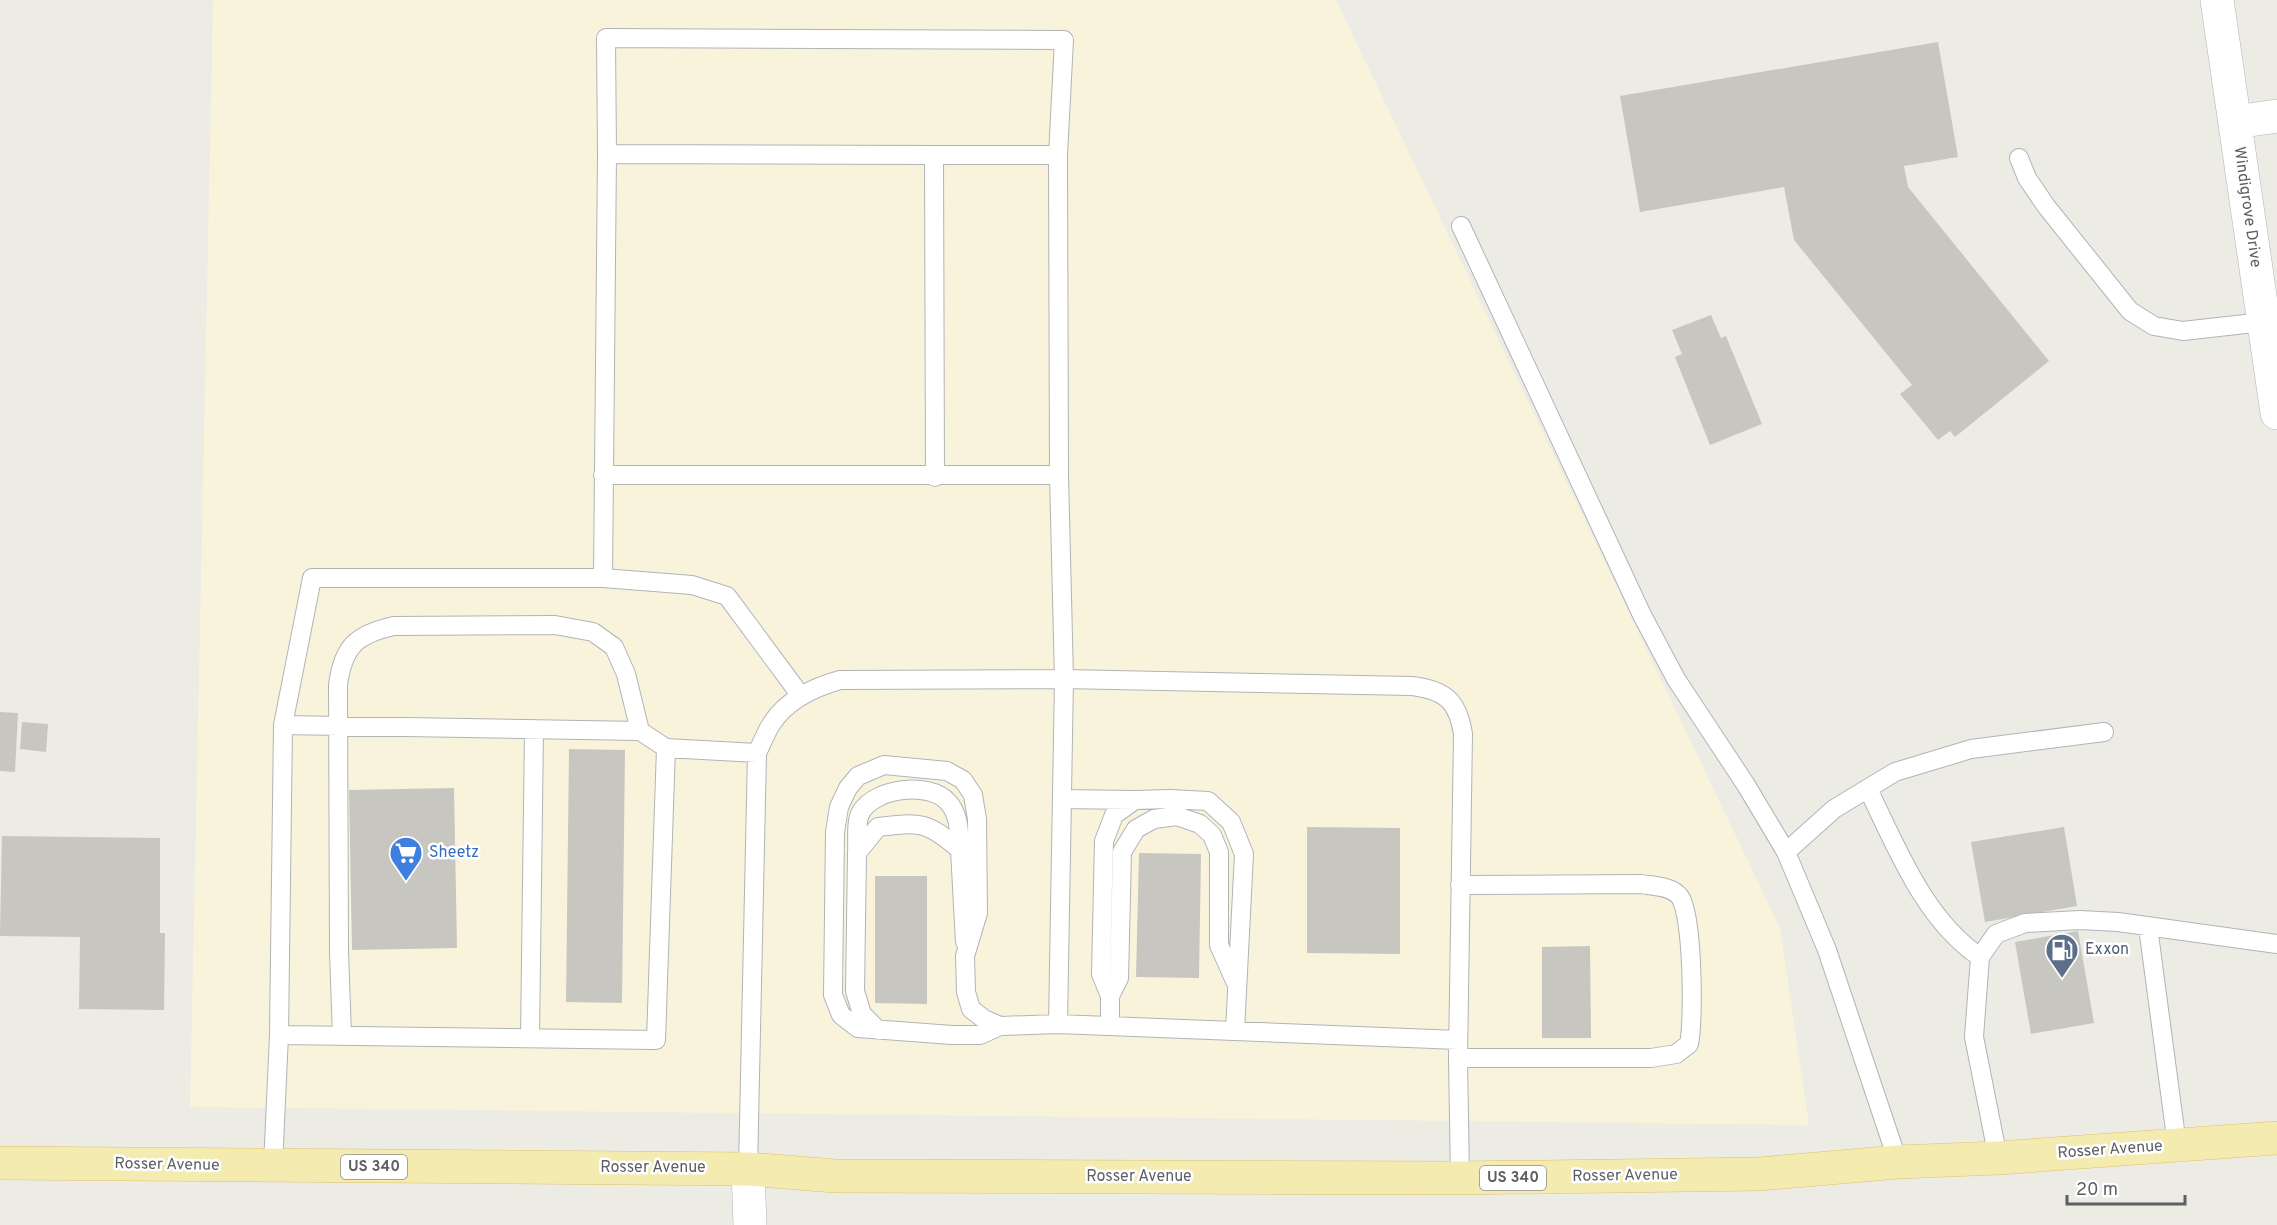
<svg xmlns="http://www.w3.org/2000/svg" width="2277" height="1225" font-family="Overpass,sans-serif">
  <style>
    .commercial { fill: #f9f3dc }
    .building { fill: #c8c6c1 }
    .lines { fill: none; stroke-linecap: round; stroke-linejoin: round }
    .service-casing { stroke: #b1b4b7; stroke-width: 20 }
    .minor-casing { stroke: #b1b4b7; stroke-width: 34 }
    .primary-casing { stroke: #dfc16b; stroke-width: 34 }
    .service { stroke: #fff; stroke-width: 18 }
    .minor { stroke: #fff; stroke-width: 33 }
    .primary { stroke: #f4ebb1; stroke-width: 33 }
    .labels { text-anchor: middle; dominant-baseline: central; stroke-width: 5; stroke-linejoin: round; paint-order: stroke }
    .shield { fill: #fff; stroke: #8d8f92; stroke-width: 1.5 }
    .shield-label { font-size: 15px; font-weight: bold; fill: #5c5f63 }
    .street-label { font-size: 16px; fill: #5c5f63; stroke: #fff }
    .shop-label { font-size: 16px; fill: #366cbe; stroke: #fff; text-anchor: start }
    .service-label { font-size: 16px; fill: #4e5e75; stroke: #fff; text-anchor: start }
  </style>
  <rect width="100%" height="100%" fill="#ecebe4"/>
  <path class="commercial" d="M213,0h1123l444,928 29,197 -1619,-18z"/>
  <path class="building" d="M1938,42l20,115 -54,9 4,21 141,174 -94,76 -5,-6 -12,9 -38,-46 12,-9 -118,-145 -10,-53 -144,25 -20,-116z
    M1711,315l10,23 5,-2 36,88 -52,21 -35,-88 7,-3 -10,-24z
    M0,712l18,1 -3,59 -15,-1z
    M22,722l26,2 -2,28 -26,-3z
    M569,749l56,1 -3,253 -56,-1z
    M454,788l3,160 -105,2 -3,-160z
    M1307,827l93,1v126l-93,-1z
    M2064,827l13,79 -92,16 -14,-80z
    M2,836l158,2v95h5l-1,77 -85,-1 1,-72 -80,-1z
    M1139,853l62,1 -2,124 -63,-1z
    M875,876h52v128l-52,-1z
    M2078,931l16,92 -63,11 -16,-92z
    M1590,946l1,92h-49v-91z"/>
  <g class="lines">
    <g class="service-casing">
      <path id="service" d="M607,154l327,1 1,322
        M934,155h124
        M2019,158l8,20 19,28 84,105 24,15 29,5 80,-9
        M1461,226l181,389 34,64 70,106 40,67 41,98 71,212
        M603,475h456
        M801,696l-74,-100 -35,-11 -89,-7 4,-424 -1,-116 458,2 -6,115 1,320 5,204 -6,345 400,16
        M283,725l29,-147h291
        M1868,789c29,59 56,130 112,168
        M1062,799l73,1
        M1786,852l48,-43 61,-37 76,-23 133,-17
        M857,853c1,-11 -2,-31 4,-41 14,-24 68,-31 87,-10 12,13 11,32 12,48
        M2148,927l29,218
        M1110,996l9,-18 3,-126 14,-23 18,-10 23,-3 23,8 12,11 7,17v93l16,36
        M1000,1026l-16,-7 -13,-10 -5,-17 -1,-36 13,-43 -1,-94 -4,-24 -10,-15 -16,-9 -63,-6 -26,11 -10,12 -9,19 -4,25 -2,163 8,20 17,13 94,7h28l20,-9 58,-2
        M1110,1026v-30l-9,-22 3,-133 10,-26 21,-15 35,-1 38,2 23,21 13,32 -9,177
        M878,1030l-16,-16 -7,-23 2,-138 21,-26c42,-5 49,-6 82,23l5,92
        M279,1035l377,5 10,-292
        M342,1036l-3,-84 -1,-267c5,-39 19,-51 56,-59l161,-1 38,7 21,15 12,27 14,57
        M530,1038l4,-309
        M1458,1058h193l25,-4 13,-10c5,-24 4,-128 -9,-147 -8,-11 -27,-11 -39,-13l-181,1
        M1998,1158l-24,-121 6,-80 16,-23 29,-11 55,-3 38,2 159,22
        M273,1166l6,-131 4,-310 357,6 26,17 91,5
        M748,1169l9,-416c5,-10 9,-21 15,-30 15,-23 43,-36 68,-43l224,-1 348,7c33,4 46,15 51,48l-5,324 2,120"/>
    </g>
    <g class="minor-casing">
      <path id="minor" d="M2217,0l60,413
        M2235,122l42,-6
        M748,1169l2,56"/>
    </g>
    <g class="primary-casing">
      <path id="primary" d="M0,1163l748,6 87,7 625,2 299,-4 139,-12 100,-4 279,-20"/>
    </g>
    <use href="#service" class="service"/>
    <use href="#minor" class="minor"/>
    <use href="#primary" class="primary"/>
  </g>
  <defs>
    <g id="supermarket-pin" transform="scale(1.725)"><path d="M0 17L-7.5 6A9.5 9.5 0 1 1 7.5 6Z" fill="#3f7fe0" stroke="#fff"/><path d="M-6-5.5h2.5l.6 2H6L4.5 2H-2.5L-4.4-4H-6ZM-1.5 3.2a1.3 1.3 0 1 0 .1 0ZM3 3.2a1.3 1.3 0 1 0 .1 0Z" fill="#fff"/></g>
    <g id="fuel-pin" transform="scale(1.725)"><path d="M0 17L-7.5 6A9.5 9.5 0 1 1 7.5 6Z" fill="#5c6f8a" stroke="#fff"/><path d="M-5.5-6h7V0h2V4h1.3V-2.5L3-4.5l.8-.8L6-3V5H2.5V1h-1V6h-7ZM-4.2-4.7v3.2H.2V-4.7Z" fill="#fff"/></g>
  </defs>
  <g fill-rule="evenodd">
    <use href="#supermarket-pin" x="406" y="853"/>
    <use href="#fuel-pin" x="2062" y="950"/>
  </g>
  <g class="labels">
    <g class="shield">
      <rect x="341" y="1155" width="66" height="24" rx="4.5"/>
      <rect x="1480" y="1166" width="66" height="24" rx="4.5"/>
    </g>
    <g class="shield-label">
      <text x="374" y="1167">US 340</text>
      <text x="1513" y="1178">US 340</text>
    </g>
    <g class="street-label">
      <text transform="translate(2247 207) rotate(82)">Windigrove Drive</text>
      <text transform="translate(2110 1150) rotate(-4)">Rosser Avenue</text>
      <text transform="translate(167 1165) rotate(1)">Rosser Avenue</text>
      <text x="653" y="1168">Rosser Avenue</text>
      <text transform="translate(1625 1176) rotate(-1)">Rosser Avenue</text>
      <text x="1139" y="1177">Rosser Avenue</text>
    </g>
    <g class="shop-label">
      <text x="429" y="853">Sheetz</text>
    </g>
    <g class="service-label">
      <text x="2085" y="950">Exxon</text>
    </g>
  </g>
  <path d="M2067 1195v9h118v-9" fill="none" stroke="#5c5f63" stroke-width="3"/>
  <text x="2076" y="1195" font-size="18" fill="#5c5f63" stroke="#ffffff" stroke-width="4.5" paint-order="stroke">20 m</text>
</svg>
